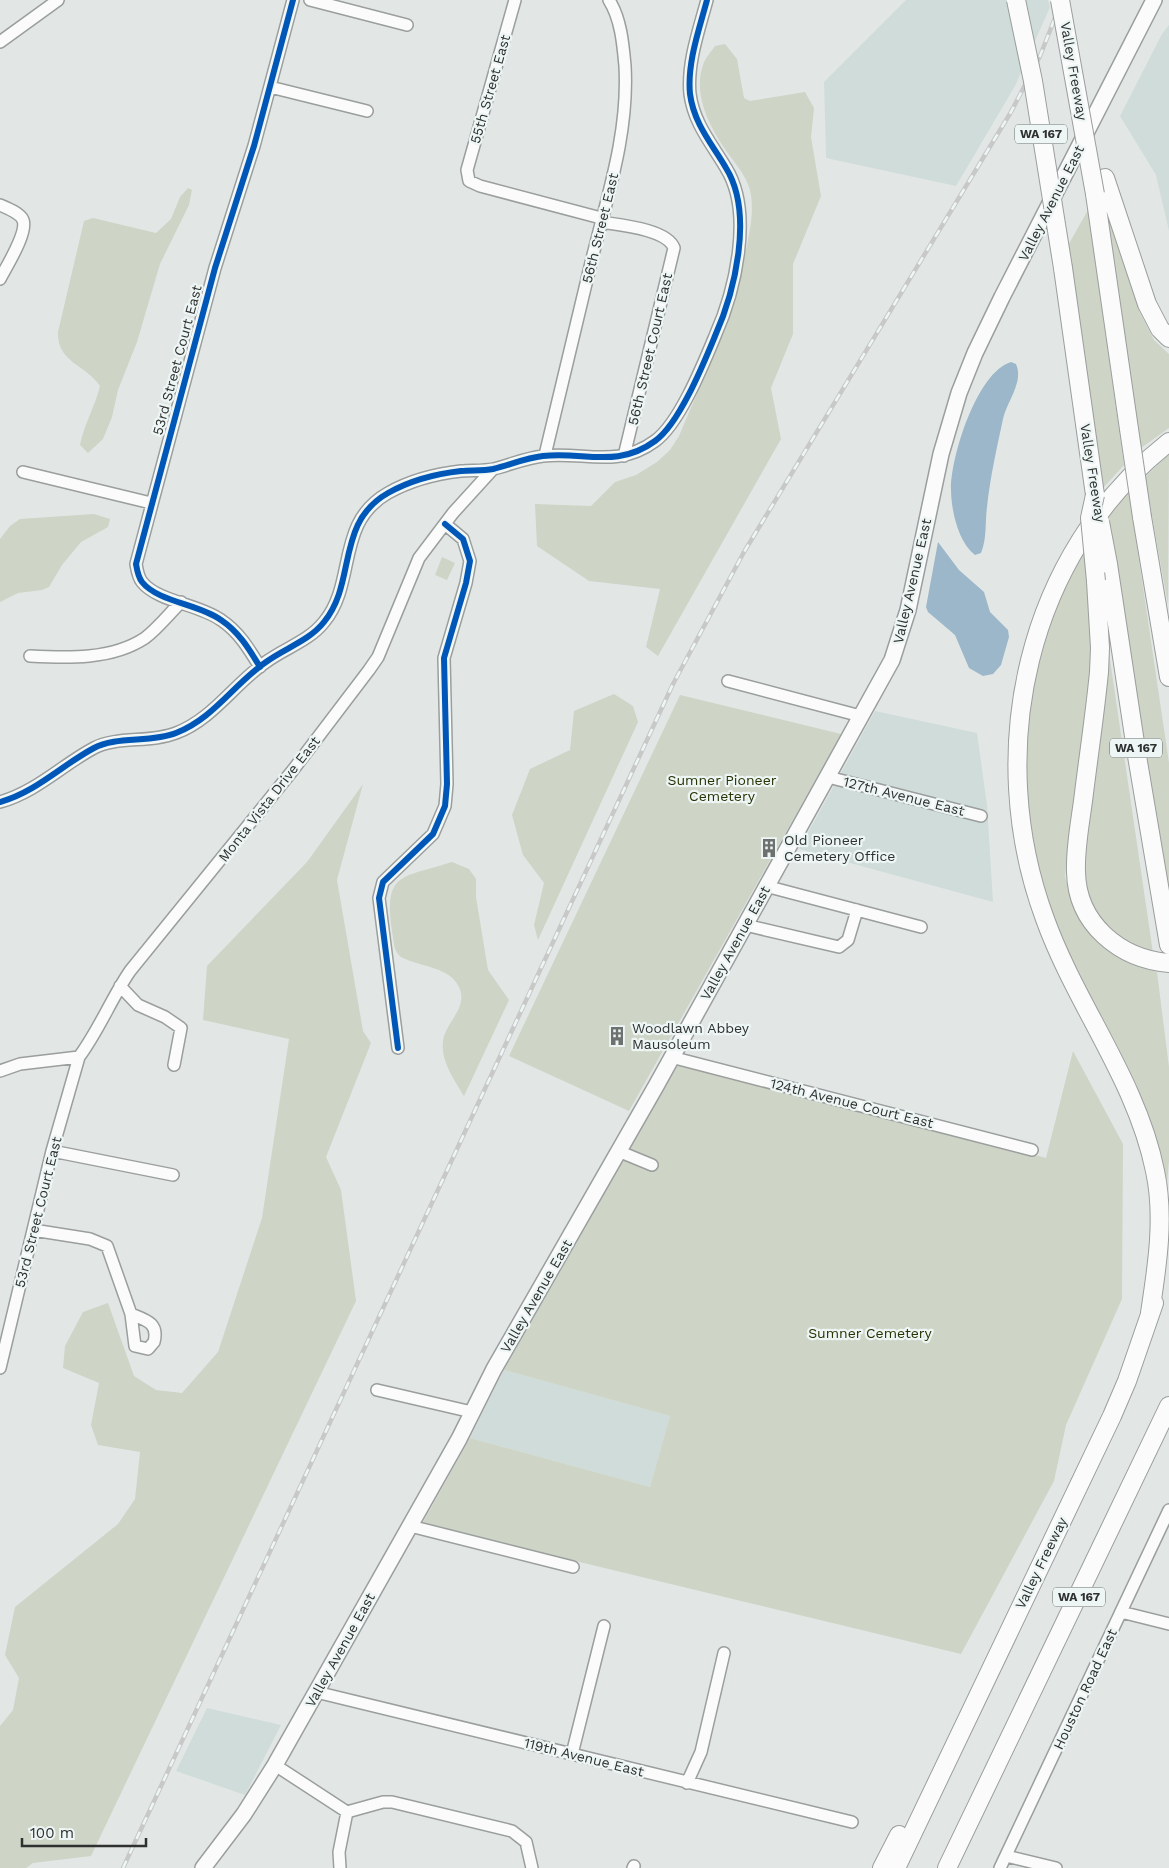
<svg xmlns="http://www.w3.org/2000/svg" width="1169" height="1868" font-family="'Work Sans',sans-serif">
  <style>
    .built { fill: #cfdcd9 }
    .green { fill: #ced4c6 }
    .water { fill: #9bb7c9 }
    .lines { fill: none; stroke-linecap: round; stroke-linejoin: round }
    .minor-casing { stroke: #9a9e9d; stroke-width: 14 }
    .major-casing { stroke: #9a9e9d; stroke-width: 18 }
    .highway-casing { stroke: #9a9e9d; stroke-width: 20 }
    .minor { stroke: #fbfbfb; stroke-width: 11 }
    .major { stroke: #fbfbfb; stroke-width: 15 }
    .highway { stroke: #fbfbfb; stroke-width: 18 }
    .rail-casing { stroke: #c7c8c7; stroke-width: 4.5 }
    .rail { stroke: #edf6f4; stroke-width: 2.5; stroke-dasharray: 8; stroke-linecap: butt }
    .highway-bridge-casing { stroke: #9a9e9d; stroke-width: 20; stroke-linecap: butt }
    .highway-bridge { stroke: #fbfbfb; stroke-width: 18 }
    .cycleway-casing { stroke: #edf6f4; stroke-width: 9 }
    .cycleway { stroke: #0057b8; stroke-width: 6 }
    .labels { text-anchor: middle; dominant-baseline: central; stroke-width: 4.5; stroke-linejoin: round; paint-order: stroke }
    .shield { fill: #edf6f4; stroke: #676c6b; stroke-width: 1 }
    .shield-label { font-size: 12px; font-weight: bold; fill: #2e3130 }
    .street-label { font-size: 14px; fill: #2e3130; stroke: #edf6f4 }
    .park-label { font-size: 14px; fill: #283202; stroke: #edf6f4 }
    .poi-label { font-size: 14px; fill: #2e3130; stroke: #edf6f4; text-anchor: start }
  </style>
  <rect width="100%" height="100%" fill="#e2e7e6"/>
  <path class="built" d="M906,0h142l2,7 -35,79 -59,100 -130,-28 -2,-76z
    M1169,25v206l-13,-56 -36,-59 42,-82z
    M875,711l102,22 10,72 6,97 -194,-53z
    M504,1370l166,46 -20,71 -180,-49z
    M207,1708l74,17 -36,70 -69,-24z"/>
  <path class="green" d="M725,44l12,15 7,39 6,3 55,-9 9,16 -3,29 10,59 -28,68v70l-22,54 10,51 -123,217 -12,-9 14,-58 -71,-8 -52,-35 -2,-42 56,2 24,-24 21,-7 21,-13 13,-12 9,-14c25,-59 52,-117 66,-181 4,-20 9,-40 6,-60 -2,-15 -13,-28 -21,-39 -18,-25 -38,-59 -27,-91 2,-7 8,-13 12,-19z
    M188,188l4,2 -3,15 -29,59 -23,78 -19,48 -6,27 -9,22 -15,14 -8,-8c4,-21 15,-38 20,-59 -15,-22 -43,-23 -42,-54l26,-111 9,-3 63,15 15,-14 9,-22z
    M1102,197l38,116 14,27 15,14v74l-28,20z
    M1088,210l36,255 -21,23 -37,-239z
    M1169,454l-1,151 -23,-128z
    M1129,492l40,271v158l-62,-404z
    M94,514l16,5 -2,8 -27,15 -19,23 -13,22 -7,3 -24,3 -18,9v-63l10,-13 10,-7z
    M1086,549l6,102 -27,225c11,57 38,80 92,96l12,95v93l-3,37 -109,-263 -24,-75 -11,-100 15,-100 24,-65z
    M442,557l13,6 -8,17 -12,-5z
    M1107,639l46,314 -26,-9 -25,-19 -14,-28 -5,-42z
    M614,694l19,12 5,16 -100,218 -4,-15 10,-42 -21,-28 -11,-40 18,-46 40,-19 4,-39z
    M680,695l161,39 -212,377 -120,-55z
    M363,784l-26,96 26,151 8,12 -45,114 15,33 15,111 -265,555 -58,7 -7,5h-26v-142l13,-16 6,-32 -14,-23 10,-48 103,-83 17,-25 5,-47 -42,-7 -7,-20 8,-42 -36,-15 2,-22 18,-34 25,-9 26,73 22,14 26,3 36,-41 44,-134 27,-179 -86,-19 4,-54 100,-104z
    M452,862l17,7 7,10v18l12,73 21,30 -45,96c-10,-17 -26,-38 -20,-60 5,-16 24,-30 15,-49 -9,-20 -38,-20 -56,-29 -10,-5 -9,-17 -11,-27 -9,-60 11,-53 60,-69z
    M1073,1051l50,93 -1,155 -56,126 -12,56 -93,173 -539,-130 48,-86 180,49 20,-71 -166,-46 176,-309 206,51 160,46z"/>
  <path class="water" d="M1011,362l5,2c8,18 -9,37 -13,55 -6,28 -13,59 -16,88 -2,15 0,32 -6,46l-6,2c-17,-13 -24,-45 -24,-66 0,-33 26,-117 60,-127z
    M938,542l21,28 25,22 6,20 18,18 1,7 -8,28 -8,9 -10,2 -14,-8 -14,-33 -27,-23 -2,-5z"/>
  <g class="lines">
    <g class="minor-casing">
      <path id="minor" d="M310,0l97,25
        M515,0l-48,170 2,11 11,5 121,32
        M0,42l58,-42
        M270,87l97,24
        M0,205c7,3 20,8 23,15 5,13 -17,47 -23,59
        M601,222c18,3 66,7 73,26l-50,208
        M545,455c15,-63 30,-125 45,-188 16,-67 39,-132 35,-201 -2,-22 -4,-47 -16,-66
        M23,472l128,31
        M30,656c37,2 82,4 115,-18 13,-10 24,-24 36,-36
        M260,667c-11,-18 -21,-35 -39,-47 -22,-16 -63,-18 -79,-38 -4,-5 -5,-12 -6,-18l79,-296 39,-122 39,-146
        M728,681l125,33 8,4
        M828,777l153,39
        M0,802c36,-10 62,-37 94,-54 22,-12 57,-5 82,-15 37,-14 58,-49 90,-71 19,-14 43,-21 58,-40 33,-40 11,-99 64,-129 23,-13 46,-19 73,-22 10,-1 22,0 32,-2 17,-4 32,-11 50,-13 40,-5 74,13 112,-15 24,-17 48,-76 60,-105 20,-45 39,-123 11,-168 -14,-24 -32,-44 -36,-74 -3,-31 9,-64 17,-94
        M769,882l4,6 148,39
        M745,925l94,22 9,-7 9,-30
        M120,986l18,19 27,12 16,11 -7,37
        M398,1048l-19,-150 4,-16 50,-48 12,-28 2,-22 -3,-126 22,-75 4,-22 -7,-22 -18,-15
        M671,1057l361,93
        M0,1071l20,-7 59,-7c20,-27 32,-58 51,-86l163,-201 76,-100 9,-13 41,-99 34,-45 40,-44
        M52,1151l121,24
        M618,1151l34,14
        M33,1230l57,9 17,7 24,68 4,32 13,3 6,-7c5,-19 -8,-22 -23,-28
        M0,1368l52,-217 27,-94
        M377,1390l95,22
        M410,1526l163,41
        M1121,1612l48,12
        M316,1692l536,130
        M572,1754l32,-128
        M275,1765l72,47 36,-10h9l120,29 14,11 6,26
        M687,1783l14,-31 23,-99
        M1006,1856l50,12
        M340,1868l-1,-16 8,-40
        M633,1868l1,-2
        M1000,1868l169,-358"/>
    </g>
    <g class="major-casing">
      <path id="major" d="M203,1868l41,-54 31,-49 184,-326 35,-70 162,-283 236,-426 16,-50 33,-156 18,-61 16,-40 27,-56 152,-297"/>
    </g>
    <g class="highway-casing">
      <path id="highway" d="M1105,178l42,126 13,25 9,9
        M1095,194l34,235
        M1063,268l32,227
        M1142,517l27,160
        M1108,564l29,192 32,189
        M1096,581l4,67 -1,24c-4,41 -10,81 -15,121 -3,26 -9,53 -8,79 1,52 44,87 93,91
        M1150,1313c7,-46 15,-96 5,-142 -18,-90 -79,-166 -110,-252 -62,-167 -19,-365 124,-477
        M882,1868l17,-33
        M896,1868l216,-452 15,-35 27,-78
        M947,1868l222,-462"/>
    </g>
    <use href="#minor" class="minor"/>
    <use href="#major" class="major"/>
    <use href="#highway" class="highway"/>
    <g class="rail-casing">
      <path id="rail" d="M123,1868l550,-1184 71,-132 267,-440 29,-56 22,-56"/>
    </g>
    <use href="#rail" class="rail"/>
    <g class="highway-bridge-casing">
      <path id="highway-bridge" d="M1016,0l17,81 30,187
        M1060,0l35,194
        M1129,429l13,88
        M1095,495l-5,23 6,63
        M1100,522l8,42"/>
    </g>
    <use href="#highway-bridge" class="highway-bridge"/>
    <g class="cycleway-casing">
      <path id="cycleway" d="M260,667c-11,-18 -21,-35 -39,-47 -22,-16 -63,-18 -79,-38 -4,-5 -5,-12 -6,-18l79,-296 39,-122 39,-146
        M0,802c36,-10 62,-37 94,-54 22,-12 57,-5 82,-15 37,-14 58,-49 90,-71 19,-14 43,-21 58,-40 33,-40 11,-99 64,-129 23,-13 46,-19 73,-22 10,-1 22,0 32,-2 17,-4 32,-11 50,-13 40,-5 74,13 112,-15 24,-17 48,-76 60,-105 20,-45 39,-123 11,-168 -14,-24 -32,-44 -36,-74 -3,-31 9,-64 17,-94
        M398,1048l-19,-150 4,-16 50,-48 12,-28 2,-22 -3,-126 22,-75 4,-22 -7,-22 -18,-15"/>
    </g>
    <use href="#cycleway" class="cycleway"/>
  </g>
  <defs>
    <g id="building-bare" transform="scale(1.5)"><path d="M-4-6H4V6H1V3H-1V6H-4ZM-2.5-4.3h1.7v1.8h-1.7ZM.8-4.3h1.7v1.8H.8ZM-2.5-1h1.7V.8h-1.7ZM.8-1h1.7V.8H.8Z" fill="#6d7170" stroke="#edf6f4" stroke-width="2.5" paint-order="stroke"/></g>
  </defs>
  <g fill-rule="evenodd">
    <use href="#building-bare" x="769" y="848"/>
    <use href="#building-bare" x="617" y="1036"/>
  </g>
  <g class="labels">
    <g class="shield">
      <rect x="1015" y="124.5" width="52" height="19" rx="4"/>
      <rect x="1110" y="738.5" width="52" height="19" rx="4"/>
      <rect x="1053" y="1587.5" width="52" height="19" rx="4"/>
    </g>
    <g class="shield-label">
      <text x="1041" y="134">WA 167</text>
      <text x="1136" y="748">WA 167</text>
      <text x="1079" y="1597">WA 167</text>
    </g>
    <g class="street-label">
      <text transform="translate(1074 71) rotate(80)">Valley Freeway</text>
      <text transform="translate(490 89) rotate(-74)">55th Street East</text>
      <text transform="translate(1051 203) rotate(-63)">Valley Avenue East</text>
      <text transform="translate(600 228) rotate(-76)">56th Street East</text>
      <text transform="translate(650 349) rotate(-77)">56th Street Court East</text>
      <text transform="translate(177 360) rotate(-75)">53rd Street Court East</text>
      <text transform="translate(1093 473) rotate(81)">Valley Freeway</text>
      <text transform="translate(912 581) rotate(-77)">Valley Avenue East</text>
      <text transform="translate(904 796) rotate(14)">127th Avenue East</text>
      <text transform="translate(269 799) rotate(-52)">Monta Vista Drive East</text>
      <text transform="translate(735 943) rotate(-61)">Valley Avenue East</text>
      <text transform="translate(852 1103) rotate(14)">124th Avenue Court East</text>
      <text transform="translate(38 1212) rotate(-76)">53rd Street Court East</text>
      <text transform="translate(536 1296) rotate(-60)">Valley Avenue East</text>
      <text transform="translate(1041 1563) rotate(-64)">Valley Freeway</text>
      <text transform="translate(340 1650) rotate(-61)">Valley Avenue East</text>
      <text transform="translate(1085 1689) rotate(-65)">Houston Road East</text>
      <text transform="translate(584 1757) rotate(14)">119th Avenue East</text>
    </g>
    <g class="park-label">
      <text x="722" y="780">Sumner Pioneer<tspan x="722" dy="16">Cemetery</tspan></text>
      <text x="870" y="1333">Sumner Cemetery</text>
    </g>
    <g class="poi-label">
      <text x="784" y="840">Old Pioneer<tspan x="784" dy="16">Cemetery Office</tspan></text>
      <text x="632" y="1028">Woodlawn Abbey<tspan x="632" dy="16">Mausoleum</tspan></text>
    </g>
  </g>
  <path d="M22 1838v8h124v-8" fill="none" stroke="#2e3130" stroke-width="2.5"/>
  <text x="30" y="1838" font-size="15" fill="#2e3130" stroke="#edf6f4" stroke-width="4" paint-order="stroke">100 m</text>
</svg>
